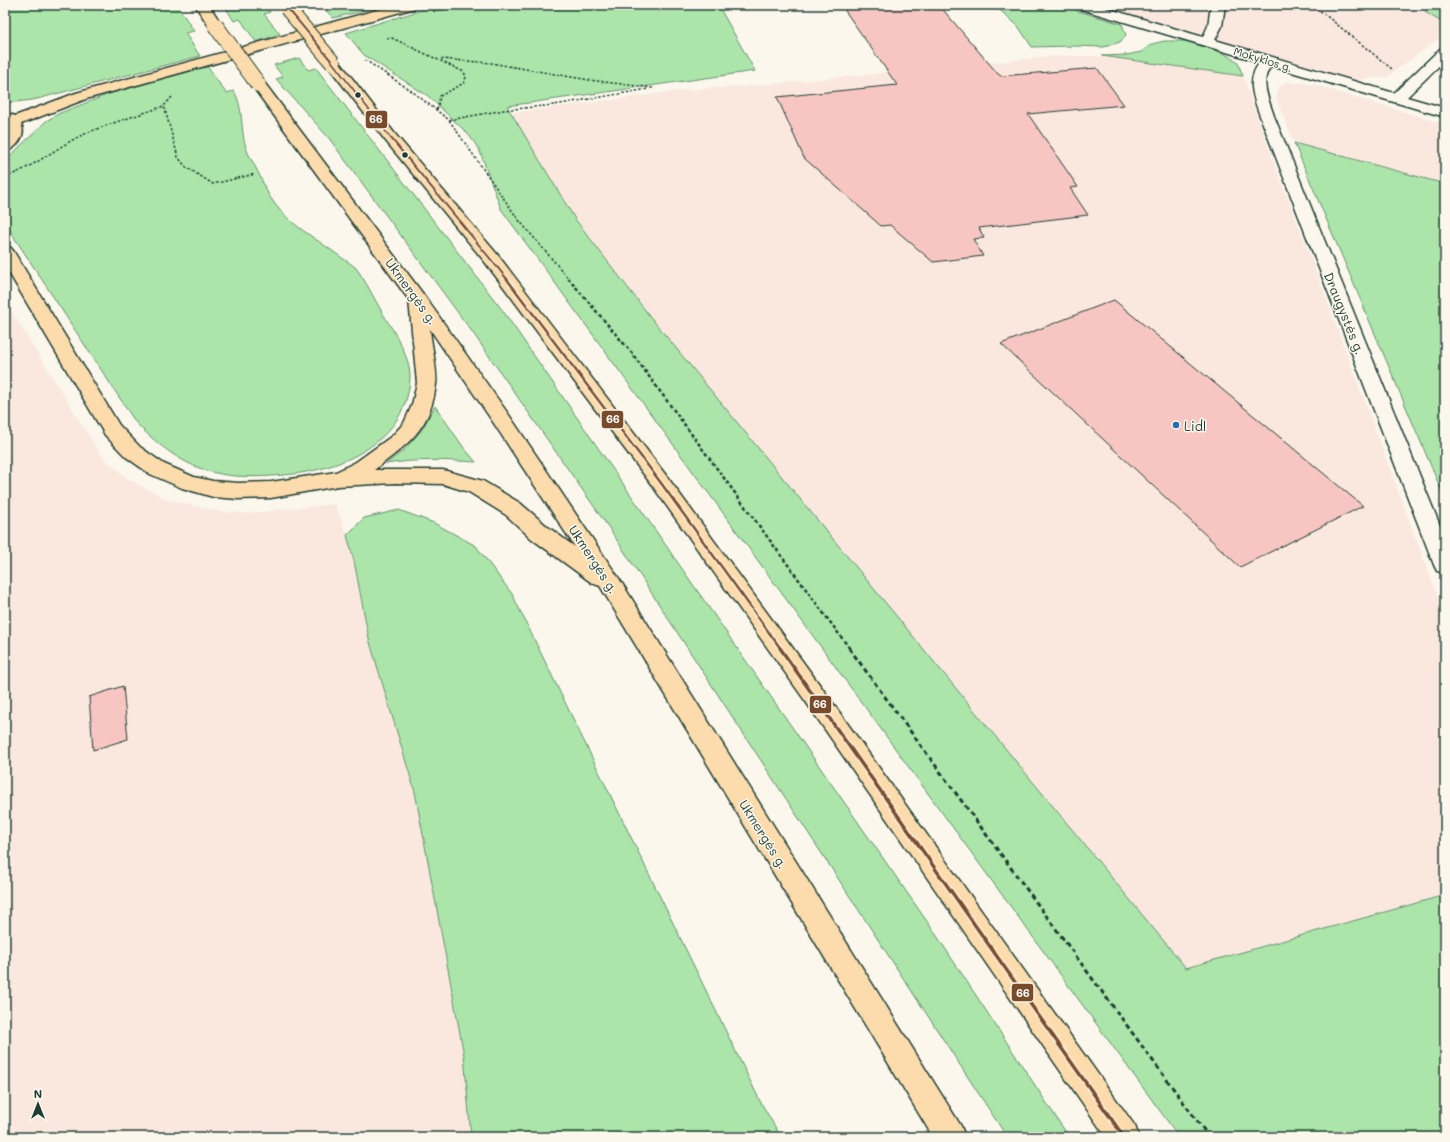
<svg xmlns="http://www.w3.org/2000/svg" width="1450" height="1142" font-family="Mali,sans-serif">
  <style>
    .built { fill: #fae8df }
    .green { fill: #abe5aa; stroke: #65916f }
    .building { fill: #f7c6c2; stroke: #1f3d34 }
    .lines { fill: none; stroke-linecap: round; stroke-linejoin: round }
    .minor-casing { stroke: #1f3d34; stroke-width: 3 }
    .major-casing { stroke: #1f3d34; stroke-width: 3 }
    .highway-casing { stroke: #1f3d34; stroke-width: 3 }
    .path-far2 { stroke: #1f3d34; stroke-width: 1.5; stroke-dasharray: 2.5 2; stroke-linecap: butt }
    .path-far1 { stroke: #1f3d34; stroke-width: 2.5; stroke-dasharray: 3.5 2.5; stroke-linecap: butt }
    .path { stroke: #1f3d34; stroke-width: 3; stroke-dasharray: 5 3.5; stroke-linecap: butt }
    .minor { fill: #fbf7ec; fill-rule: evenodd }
    .major { fill: #fcdcac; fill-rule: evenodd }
    .highway { fill: #fcdcac; fill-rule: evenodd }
    .highway-bridge-casing { stroke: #1f3d34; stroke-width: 17; stroke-linecap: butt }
    .highway-bridge { stroke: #fcdcac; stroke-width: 15 }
    .bus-1-far2-casing { stroke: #fbf7ec; stroke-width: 4 }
    .bus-1-far1-casing { stroke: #fbf7ec; stroke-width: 5 }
    .bus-1-casing { stroke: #fbf7ec; stroke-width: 6 }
    .bus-1-far2 { stroke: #7a4b2a; stroke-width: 2 }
    .bus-1-far1 { stroke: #7a4b2a; stroke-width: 2.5 }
    .bus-1 { stroke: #7a4b2a; stroke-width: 3.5 }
    .bus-dot { fill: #1f3d34; stroke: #fbf7ec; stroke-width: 1.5 }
    .poi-dot { fill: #1f6fb2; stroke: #fbf7ec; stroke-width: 1.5 }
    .labels { text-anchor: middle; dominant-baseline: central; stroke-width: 3; stroke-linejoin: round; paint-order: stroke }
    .far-street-label { font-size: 11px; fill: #1f3d34; stroke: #fbf7ec }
    .street-label { font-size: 13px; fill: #1f3d34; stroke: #fbf7ec }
    .poi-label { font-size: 13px; fill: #1f3d34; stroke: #fbf7ec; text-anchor: start }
    .line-badge { stroke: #fbf7ec; stroke-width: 1.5 }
    .badge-label { font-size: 11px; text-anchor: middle; font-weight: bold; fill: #fff }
  </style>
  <rect width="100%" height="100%" fill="#fbf7ec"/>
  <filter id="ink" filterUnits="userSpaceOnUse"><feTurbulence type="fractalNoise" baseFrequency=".025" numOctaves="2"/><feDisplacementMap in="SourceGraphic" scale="8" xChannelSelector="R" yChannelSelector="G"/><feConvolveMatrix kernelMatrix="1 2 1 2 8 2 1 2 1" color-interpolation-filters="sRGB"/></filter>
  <g filter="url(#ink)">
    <path class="built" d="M1100,5h329l-4,7 13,7 7,2v13l-58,43 -30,3z
      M1055,56h47l141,20 32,89 35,90 135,361v279l-259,73 -534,-649 -77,-100 -64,-106 174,-23 75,-5z
      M1287,82l17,1 14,3 127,38v60l-151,-41 -18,-45 4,-12z
      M5,301l98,157 25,21 40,21 55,12 27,1 85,-9 12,31 7,26 15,78 46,153 49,263 7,82h-466z"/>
    <path class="green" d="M5,5h172l17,26 -9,2 15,23 -167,44 -28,3z
      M224,5h41l5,7 -6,2 16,20 -24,8 -16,-23 -6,2z
      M321,5h66l-54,13z
      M438,5h280l37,66 -248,35 68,113 77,100 534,649 259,-73v242h-266l-678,-928 -22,-60 -11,-15 -40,-38 -64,-41 -18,-22z
      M986,5h72l64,19 4,11 -6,7 -16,5 -32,-1 -40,1 -14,-21 -17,-15z
      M1429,5h16v16l-7,-1 -13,-8z
      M1164,41h22l37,12 14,8 6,15 -141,-20 25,-1 14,-3 11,-8z
      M299,58l9,12 8,-2 187,243 432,622 134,204h-62l-398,-609 -136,-195 -145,-196 -52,-58 7,-2 -9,-12z
      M207,66l19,27 8,-2c10,17 6,38 12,57 3,8 8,16 12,24 5,10 9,22 16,31 16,22 43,36 64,52 5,4 12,8 17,12 8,9 20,33 27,45 10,17 29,45 28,66 -3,61 -64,90 -117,96 -71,8 -106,0 -157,-51l-126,-192 -5,-17v-53l41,-40 14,-8 49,-19z
      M1294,143l151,41v315z
      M435,406l29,42 12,14c-30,-2 -59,-3 -90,2l18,-14 17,-19z
      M399,510l35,13 42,23 36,48 248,507 21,36h-310l-7,-82 -49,-263 -46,-153 -15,-78 -7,-26 17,-17z"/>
    <path class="building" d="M841,5h98l59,69 3,2 96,-8 27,37 -96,9 50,73 -8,1 18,27 -109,13 5,10 -11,1 10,17 -50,6 -43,-37 -9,1 -77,-68 -27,-61 120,-12z
      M1114,300l249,206 -123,61 -239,-223z
      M123,686l5,53 -35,11 -4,-53z"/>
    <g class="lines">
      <g class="minor-casing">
        <path id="minor" d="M1075,5h21l107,32 5,-11 3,-21h14l-3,21 -7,14 179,53 46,-44 5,-1v12l-38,37 38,11v9l-174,-51c-12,15 -2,34 3,50l171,422v35l-8,-2 -3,-6 -174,-449c-7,-19 -14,-37 0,-54l-183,-54z"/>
      </g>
      <g class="major-casing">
        <path id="major" d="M395,5h22l-2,3 -329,91 -65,25c6,11 -5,25 -16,28v-14l3,-7 -3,-8v-11l10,4 61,-23z"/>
      </g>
      <g class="highway-casing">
        <path id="highway" d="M195,5h14l13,20 -2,3h-10z
          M333,59l5,1 57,74 102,120 171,224 154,210 313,438 4,11h-33l-300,-435 -152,-214 -169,-226 -100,-122 -57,-74 -2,-3 2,-3z
          M258,80l5,1 160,213 86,121 111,165 341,546 4,11h-32l-333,-551 -8,-3 -60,-44 -26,-24 -37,-23 -26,-8 -48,-1 -57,3 -67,12 -33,1 -25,-2 -31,-9 -32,-14 -24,-17 -21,-22 -100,-169v-19l6,1 3,4 105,173 21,22 24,17 30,13 19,4 25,2 33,-1 65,-10 20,-10 36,-26 12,-13 8,-18 5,-22 -8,-83 -158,-216 2,-3zM430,329l65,96 80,122 -27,-20 -28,-24 -37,-22 -40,-11h-69c33,-25 57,-41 62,-86 2,-12 -5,-41 -6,-55z"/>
      </g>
      <path class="path-far2" d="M1313,5l79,64
        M433,11l41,-6
        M387,38h5l72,34 2,5 -2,6 -24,13 -3,14
        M441,59l50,4 98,17 64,8
        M365,60l48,32 36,28 69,99 51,60
        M172,97l-8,9 14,51 8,10 27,17 42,-10
        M449,120l55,-10 50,-5 94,-16
        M5,177c28,-9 49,-28 75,-41 27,-12 56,-20 84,-30"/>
      <path class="path-far1" d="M568,278l63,74 219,297"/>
      <path class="path" d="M849,648l360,489"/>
      <use href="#minor" class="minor"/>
      <use href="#major" class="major"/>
      <use href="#highway" class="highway"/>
      <g class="highway-bridge-casing">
        <path id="highway-bridge" d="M287,8l46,55
          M215,25l43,59"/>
      </g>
      <use href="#highway-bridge" class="highway-bridge"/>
      <g class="bus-1-far2-casing">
        <path id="bus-1-far2" d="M285,5l48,58 57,74 117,142"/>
      </g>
      <g class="bus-1-far1-casing">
        <path id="bus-1-far1" d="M506,278l155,205 120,166"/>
      </g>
      <g class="bus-1-casing">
        <path id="bus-1" d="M780,648l344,489"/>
      </g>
      <use href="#bus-1-far2" class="bus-1-far2"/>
      <use href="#bus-1-far1" class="bus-1-far1"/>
      <use href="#bus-1" class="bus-1"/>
    </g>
  </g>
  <g class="bus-dot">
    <circle cx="358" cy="95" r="3.5"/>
    <circle cx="405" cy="155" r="3.5"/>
  </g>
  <circle class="poi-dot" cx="1176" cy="425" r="4"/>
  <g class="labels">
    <g class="far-street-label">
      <text transform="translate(1263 59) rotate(17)">Mokyklos g.</text>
    </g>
    <g class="street-label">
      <text transform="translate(412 291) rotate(54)">Ukmergės g.</text>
      <text transform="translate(1345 313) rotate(68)">Draugystės g.</text>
      <text transform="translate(594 559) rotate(57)">Ukmergės g.</text>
      <text transform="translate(764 834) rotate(58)">Ukmergės g.</text>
    </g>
    <g class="poi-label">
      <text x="1184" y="425">Lidl</text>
    </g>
  </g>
  <g class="line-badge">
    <rect x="365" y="110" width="23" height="19" rx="4" fill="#7a4b2a"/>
    <rect x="601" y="410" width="23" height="19" rx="4" fill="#7a4b2a"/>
    <rect x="809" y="695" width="23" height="19" rx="4" fill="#7a4b2a"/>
    <rect x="1011" y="983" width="23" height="19" rx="4" fill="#7a4b2a"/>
  </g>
  <g class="badge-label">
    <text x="376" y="123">66</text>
    <text x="613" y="423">66</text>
    <text x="820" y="708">66</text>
    <text x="1023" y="997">66</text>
  </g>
  <rect width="1450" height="1142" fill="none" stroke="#fbf7ec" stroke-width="20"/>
  <rect x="10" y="10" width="1430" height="1122" fill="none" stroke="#1f3d34" stroke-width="1.5" filter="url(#ink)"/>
  <g transform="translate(38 1104)" stroke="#fbf7ec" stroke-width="3" paint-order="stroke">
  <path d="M0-3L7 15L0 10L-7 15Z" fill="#1f3d34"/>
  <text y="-6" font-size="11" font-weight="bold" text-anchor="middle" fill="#1f3d34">N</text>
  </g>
</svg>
